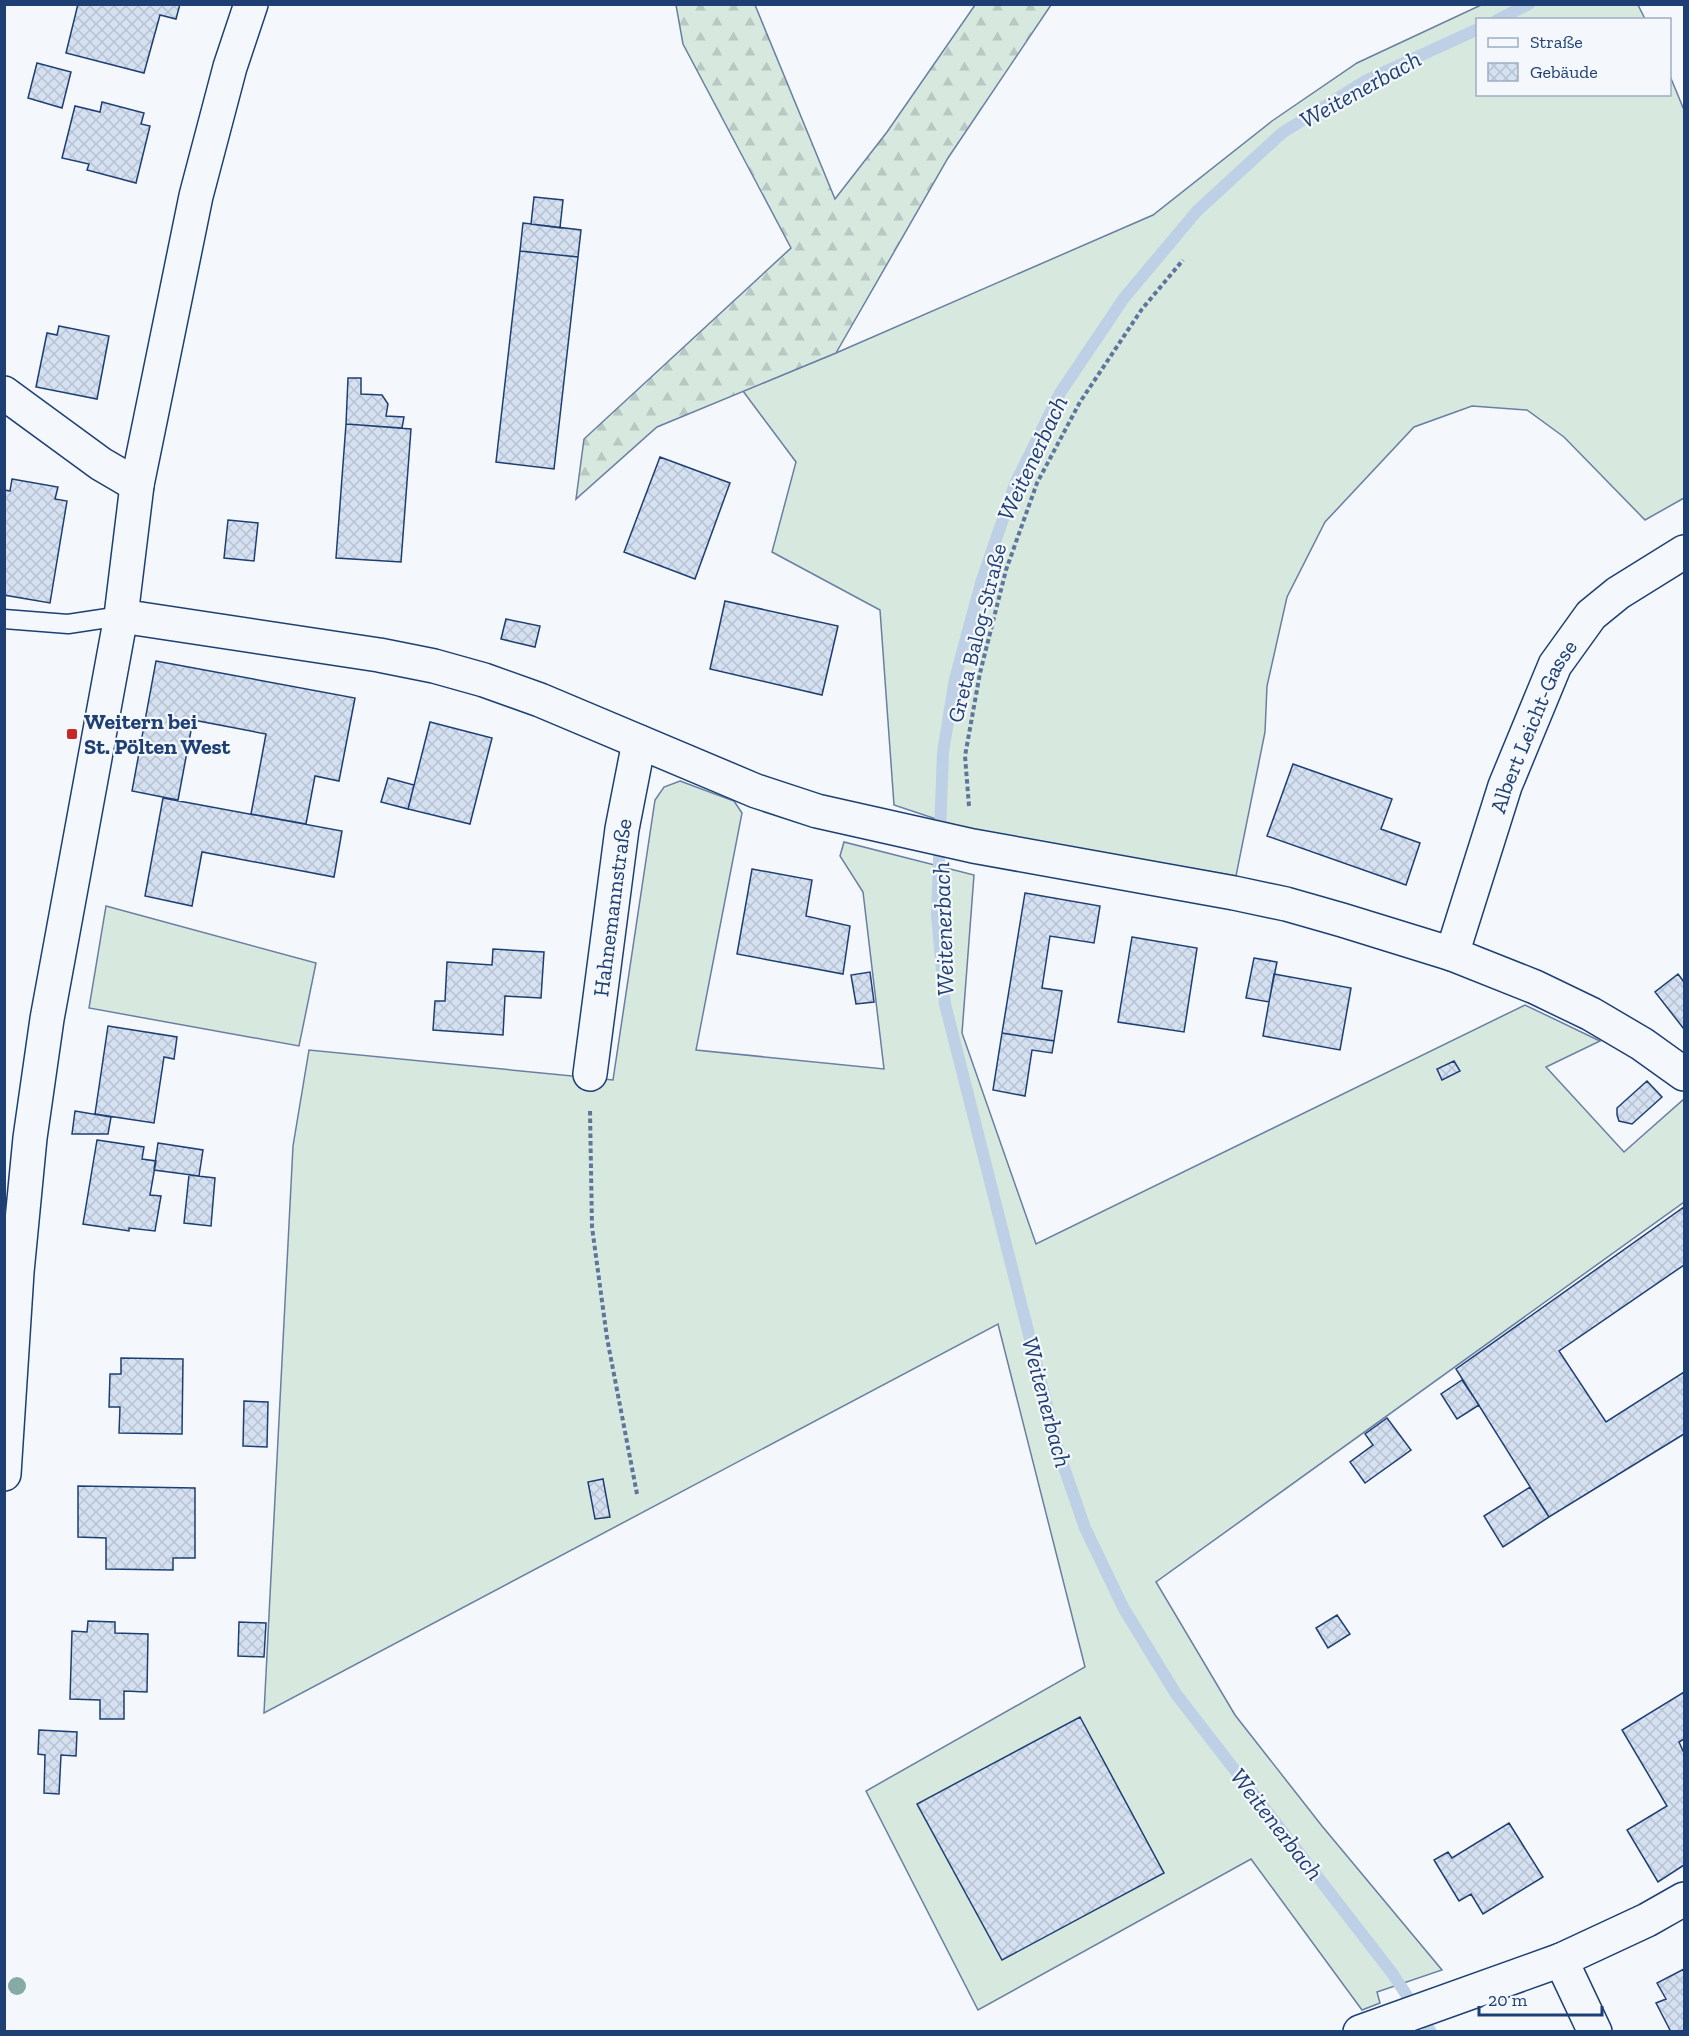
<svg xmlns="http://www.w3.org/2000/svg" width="1689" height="2036" font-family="'Zilla Slab',serif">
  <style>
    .grass { fill: #d7e8df; stroke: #687fa3; stroke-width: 1.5 }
    .forest { fill: url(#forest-firs); stroke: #687fa3; stroke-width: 1.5 }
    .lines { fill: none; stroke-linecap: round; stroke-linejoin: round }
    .stream { stroke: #bed0e5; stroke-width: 12 }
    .building { fill: url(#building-cross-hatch); stroke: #1d3f73; stroke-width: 1.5 }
    .service-casing { stroke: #1d3f73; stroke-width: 21 }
    .minor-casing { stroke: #1d3f73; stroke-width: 36 }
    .tertiary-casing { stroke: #1d3f73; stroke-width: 36 }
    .path { stroke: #5e769c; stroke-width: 4; stroke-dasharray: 4.5 3; stroke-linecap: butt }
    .service { stroke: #f4f7fb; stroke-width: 18 }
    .minor { stroke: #f4f7fb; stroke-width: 33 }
    .tertiary { stroke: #f4f7fb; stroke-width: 33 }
    .tree { fill: #86aba6 }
    .poi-dot { fill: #c62828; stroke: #f4f7fb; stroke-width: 2 }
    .labels { text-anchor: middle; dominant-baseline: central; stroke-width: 4.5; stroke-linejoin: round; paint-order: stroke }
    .street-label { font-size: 22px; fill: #1d3f73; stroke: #f4f7fb }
    .poi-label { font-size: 22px; font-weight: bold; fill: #1d3f73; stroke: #f4f7fb; text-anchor: start }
    .water-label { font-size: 24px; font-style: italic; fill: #1d3f73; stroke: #f4f7fb }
  </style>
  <defs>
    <pattern id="forest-firs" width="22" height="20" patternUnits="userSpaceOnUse" patternTransform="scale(1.5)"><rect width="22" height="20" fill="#d7e8df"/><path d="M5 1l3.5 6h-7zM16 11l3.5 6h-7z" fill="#b8c8c3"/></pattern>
    <pattern id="building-cross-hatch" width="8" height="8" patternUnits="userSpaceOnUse" patternTransform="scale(1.5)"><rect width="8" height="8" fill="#d5e0f0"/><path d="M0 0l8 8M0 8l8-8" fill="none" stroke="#b6c1d1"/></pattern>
  </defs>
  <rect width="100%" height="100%" fill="#f4f7fb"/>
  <path class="grass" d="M1481,5h157l7,14 -167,1v74h192v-18l14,34v388l-39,22 -81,-83 -37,-27 -55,-4 -58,21 -89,95 -38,75 -20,89 -2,46 -29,144 -270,-47 -72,-24 -14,-195 -108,-58 24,-90 -53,-71 93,-38 317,-138 119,-94 85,-58z
    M680,781l54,20 8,12 -46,237 188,19 -21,-177 -23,-36 4,-14 130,33 -12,158 74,211 489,-239 75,36 -54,26 78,85 60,-53v103l-528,380 79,133 87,111 120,144 -65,22 3,11 -18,7 -111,-151 -273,151 -112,-219 219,-124 -87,-343 -734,389 29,-567 16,-96 304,30 42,-280 9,-13z
    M106,906l210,57 -17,83 -210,-38z"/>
  <path class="forest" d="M676,5h79l80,194 52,-67 88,-127h76l-103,153 -112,195 -179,74 -81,72 8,-60 207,-191 -108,-204z"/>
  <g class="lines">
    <path class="stream" d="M1497,20l32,-16
      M1431,2032l-39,-59 -216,-279 -52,-85 -39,-81 -26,-75 -114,-449 -8,-89 6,-163 12,-73 26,-96 34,-99 45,-91 64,-95 73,-87 85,-78 83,-52 113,-52"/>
  </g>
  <path class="building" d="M78,4h102l-4,15 -16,-4 -16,58 -78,-20z
    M37,63l34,9 -9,36 -34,-10z
    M102,102l42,11 -3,11 9,2 -14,57 -49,-13 2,-6 -27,-6 13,-52 25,6z
    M534,197l29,3 -3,28 -29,-4z
    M523,223l58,7 -3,27 -58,-6z
    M520,251l58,6 -24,212 -58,-7z
    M59,326l50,10 -12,63 -61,-12 11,-54 10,2z
    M348,378h13v16l21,1 6,9 -2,12 18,1 -2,11 -56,-4z
    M346,424l65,5 -10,133 -65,-4z
    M660,457l70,26 -35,96 -71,-27z
    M12,479l46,8 -3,12 12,2 -17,102 -46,-8v-105l6,1z
    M228,520l30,3 -4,38 -30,-3z
    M725,601l113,25 -16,69 -112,-26z
    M506,619l34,7 -5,21 -34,-8z
    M156,661l199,37 -16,83 -24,-5 -9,48 -55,-10 15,-80 -73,-14 -15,80 -46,-9z
    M430,722l62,16 -22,86 -62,-15z
    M1293,764l99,35 -11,30 39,14 -14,42 -139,-49z
    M388,778l26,7 -6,24 -27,-7z
    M163,798l179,33 -8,46 -132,-25 -10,54 -47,-10z
    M752,869l60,11 -6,36 44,10 -7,48 -106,-20z
    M1025,893l75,13 -6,37 -44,-7 -8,52 20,3 -8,50 -52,-8z
    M1132,937l65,11 -13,84 -66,-10z
    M493,949l51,3 -3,46 -36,-2 -2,39 -70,-5 2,-29h10l2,-39 45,3z
    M1254,958l23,4 -8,40 -23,-4z
    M870,972l4,30 -18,2 -5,-29z
    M1274,974l77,14 -11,62 -77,-14z
    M1678,974l6,8v47l-29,-37z
    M108,1026l69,11 -3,22 -10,-2 -10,66 -59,-9z
    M1002,1033l52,8 -2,12 -20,-3 -7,46 -32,-6z
    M1454,1061l6,10 -18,9 -5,-11z
    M1647,1081l15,16 -30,27 -13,-3 -2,-6v-7z
    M75,1111l36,6 -3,17h-36z
    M97,1140l47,7 -2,12 14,2 -6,34 11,1 -6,35 -26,-3v3l-46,-7z
    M158,1143l45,7 -4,26 -45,-6z
    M189,1175l26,3 -4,48 -27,-3z
    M1684,1207v58l-125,86 47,71 78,-50v62l-135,83 -93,-148z
    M121,1358l62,1 -1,75 -63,-1 1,-26h-11l1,-33h11z
    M1462,1380l17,25 -22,14 -16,-25z
    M244,1401l24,1 -1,45 -24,-1z
    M1387,1418l24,32 -46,33 -15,-21 23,-17 -8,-11z
    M603,1479l7,38 -15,2 -7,-37z
    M78,1486l117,2v70h-22v12l-67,-1v-31l-28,-1z
    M1530,1487l19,30 -46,30 -19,-31z
    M1337,1615l13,19 -22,14 -12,-20z
    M88,1621l27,1v11l33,1 -1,58 -23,-1v28h-24v-19l-30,-1 2,-68 15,1z
    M239,1622l27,1 -2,34 -26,-1z
    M1684,1692v47l-5,3 5,11v112l-26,17 -31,-52 40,-24 -45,-76z
    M1080,1717l84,156 -162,87 -85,-156z
    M39,1730l38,2 -1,24 -15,-1 -2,39 -15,-1 1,-38 -7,-1z
    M1509,1823l34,54 -60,37 -12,-20 -12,7 -25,-41 14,-8 4,6z
    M1684,1969v63h-13l-15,-29 10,-4 -9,-16z"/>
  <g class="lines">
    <g class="service-casing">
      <path id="service" d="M4,619l64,5 53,-8"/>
    </g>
    <g class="minor-casing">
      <g id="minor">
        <path d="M4,393l97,71 36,21"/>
        <path id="s1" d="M1452,954l53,-168 50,-121 36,-50 27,-22 66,-41"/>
        <path id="s2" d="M590,1074l32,-245 17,-87"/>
        <path d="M1561,1960l34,72"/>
      </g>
    </g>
    <g class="tertiary-casing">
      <path id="tertiary" d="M121,616l258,39 55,11 50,14 56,20 216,91 61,20 156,35 261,47 52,11 56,16 110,34 83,33 56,27 51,30 42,30
        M4,1474l13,-202 13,-134 17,-119 74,-403 16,-131 59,-289 34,-129 21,-63
        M1360,2032l201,-72 86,-40 37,-21"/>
    </g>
    <path class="path" d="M969,806l-4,-50 15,-83 26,-103 31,-87 43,-81 62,-93 41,-49
      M590,1111l2,116 15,111 30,156"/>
    <use href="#service" class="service"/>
    <use href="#minor" class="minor"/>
    <use href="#tertiary" class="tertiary"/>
  </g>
  <circle class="tree" cx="17" cy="1986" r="9"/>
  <rect class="poi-dot" x="66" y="728" width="12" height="12" rx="3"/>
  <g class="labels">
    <g class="street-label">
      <text transform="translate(977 633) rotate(-76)">Greta Balog-Straße</text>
      <text stroke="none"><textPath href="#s1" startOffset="242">Albert Leicht-Gasse</textPath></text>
      <text stroke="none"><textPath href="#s2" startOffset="168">Hahnemannstraße</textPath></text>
    </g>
    <g class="poi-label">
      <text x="84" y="721">Weitern bei<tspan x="84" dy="25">St. Pölten West</tspan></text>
    </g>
    <g class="water-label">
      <text transform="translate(1360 89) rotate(-29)">Weitenerbach</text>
      <text transform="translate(1032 458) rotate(-65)">Weitenerbach</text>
      <text transform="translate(943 929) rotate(-92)">Weitenerbach</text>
      <text transform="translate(1047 1402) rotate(75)">Weitenerbach</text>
      <text transform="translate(1277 1824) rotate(52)">Weitenerbach</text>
    </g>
  </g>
  <rect width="1689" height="2036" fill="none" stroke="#1d3f73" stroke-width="12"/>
  <rect x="1476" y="18" width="195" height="78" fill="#f4f7fb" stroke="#9eadc5" stroke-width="1.5"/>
  <rect x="1488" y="38" width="30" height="9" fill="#f4f7fb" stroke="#9eadc5" stroke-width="1.5"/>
  <text x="1530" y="48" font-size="18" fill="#1d3f73">Straße</text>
  <rect x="1488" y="63" width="30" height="18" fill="url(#building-cross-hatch)" stroke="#9eadc5" stroke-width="1.5"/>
  <text x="1530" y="78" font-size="18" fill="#1d3f73">Gebäude</text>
  <path d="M1479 2006v9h123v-9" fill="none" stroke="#1d3f73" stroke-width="3"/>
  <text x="1488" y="2006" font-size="18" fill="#1d3f73" stroke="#f4f7fb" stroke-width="4.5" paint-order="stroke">20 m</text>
</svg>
